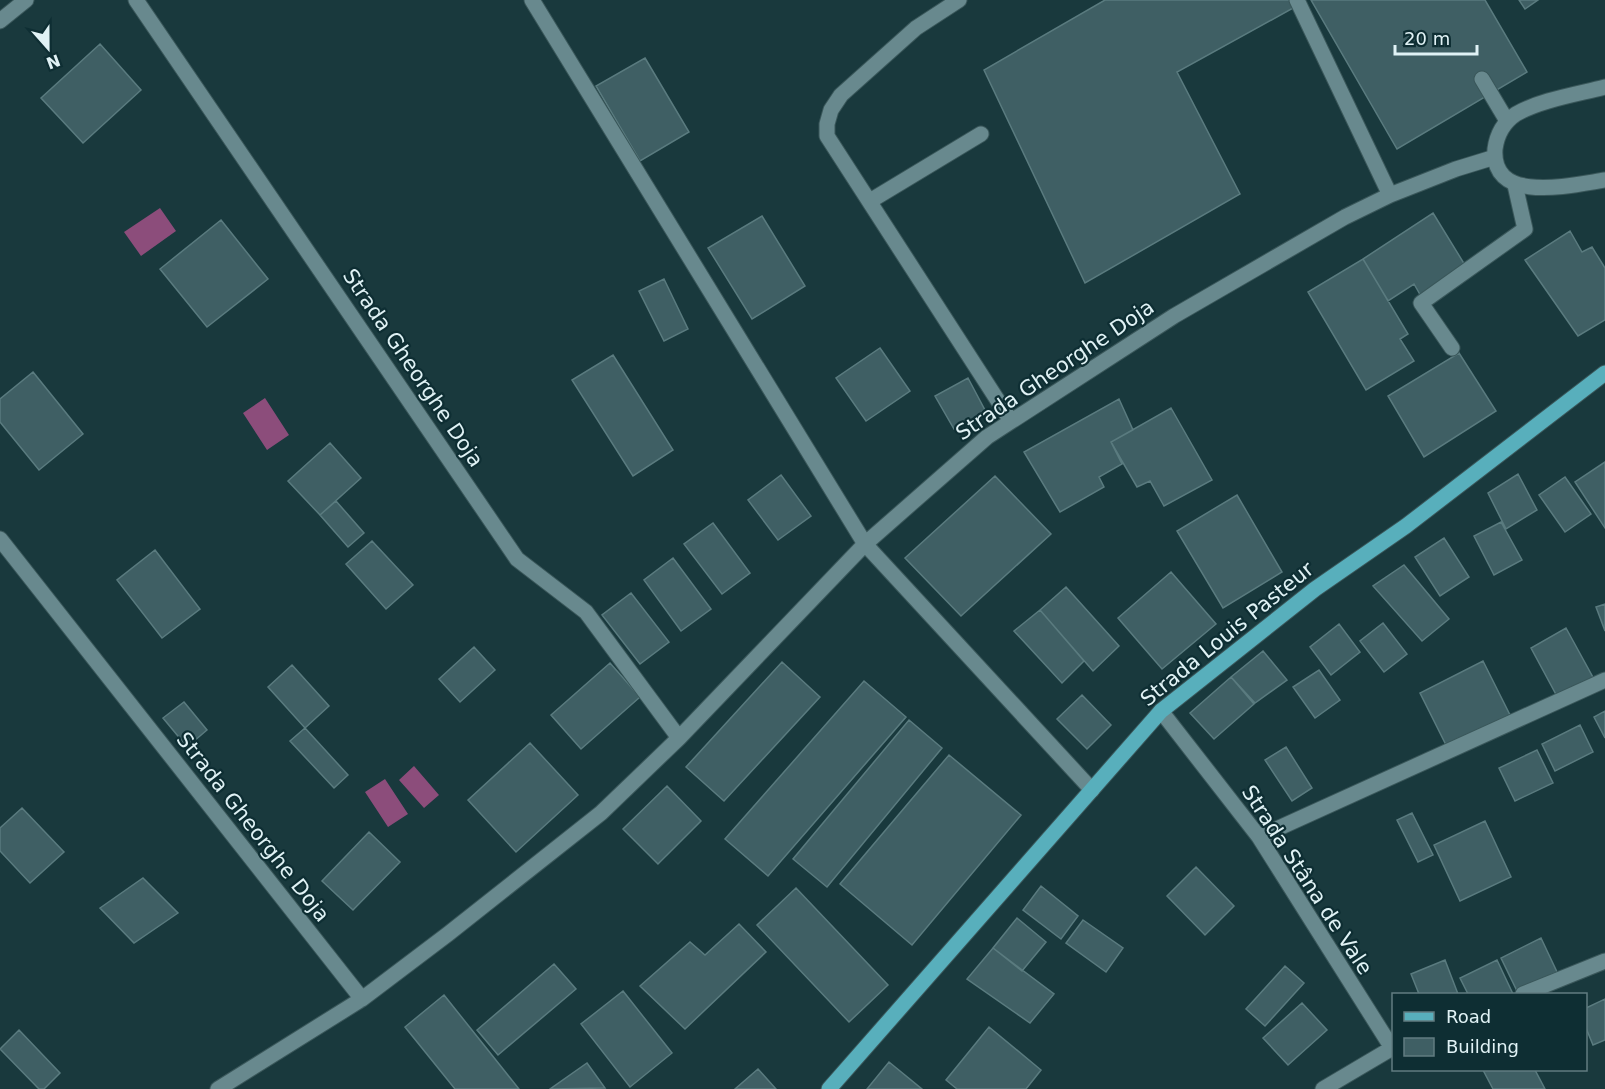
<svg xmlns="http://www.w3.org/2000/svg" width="1605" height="1089" font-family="'DejaVu Sans',sans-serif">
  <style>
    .water { fill: #8c4d7b }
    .building { fill: #3f5f64; stroke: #5a7b7f; stroke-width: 1.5 }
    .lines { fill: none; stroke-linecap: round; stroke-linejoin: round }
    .minor-casing { stroke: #3a575a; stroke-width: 17 }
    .major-casing { stroke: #3a575a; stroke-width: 17 }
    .minor { stroke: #68898e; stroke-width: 15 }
    .major { stroke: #58afbc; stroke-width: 15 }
    .labels { text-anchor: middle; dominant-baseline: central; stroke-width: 4.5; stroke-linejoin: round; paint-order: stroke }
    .street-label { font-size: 21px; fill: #e0f2f5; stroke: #0e2e33 }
  </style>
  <rect width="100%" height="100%" fill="#19393d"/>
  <path class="water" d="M160,208l16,23 -35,25 -17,-24z
    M265,398l24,37 -22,15 -24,-37z
    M414,766l25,29 -15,13 -25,-28z
    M385,779l23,35 -20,13 -23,-35z"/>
  <path class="building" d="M1105,0h186l4,7 -118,65 63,122 -155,89 -101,-213z
    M1311,0h174l42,72 -130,77z
    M1519,0h19l-13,9z
    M100,44l41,46 -58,53 -42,-45z
    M645,58l44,74 -49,29 -44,-75z
    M1433,213l35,57 -46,28 -8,-14 -26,17 -25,-42z
    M762,216l43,70 -53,33 -44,-71z
    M221,220l47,59 -61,48 -47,-58z
    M1570,231l12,21 10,-5 13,21v52l-27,16 -53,-76z
    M1363,259l45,75 -8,5 14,22 -48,29 -58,-98z
    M664,279l24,50 -24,12 -25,-50z
    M880,348l30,43 -44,30 -30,-43z
    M1459,353l37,58 -72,46 -36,-61z
    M613,355l60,95 -40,26 -61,-96z
    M33,372l50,62 -44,36 -39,-48v-23z
    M968,378l18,34 -32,17 -19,-33z
    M1119,399l14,31 -22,12 11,22 -23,13 5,10 -44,25 -36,-60z
    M1171,408l41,72 -48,26 -14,-25 -13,6 -26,-45z
    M330,443l31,35 -41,37 -32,-34z
    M1605,462v66l-30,-46z
    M1518,474l19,36 -31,19 -18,-36z
    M781,475l30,41 -33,24 -30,-40z
    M995,476l56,58 -90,82 -56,-58z
    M1565,477l26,37 -26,18 -26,-37z
    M1237,495l45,77 -59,36 -46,-77z
    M336,501l28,32 -16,14 -28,-32z
    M1501,522l21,38 -28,15 -20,-39z
    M713,523l37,50 -28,21 -38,-50z
    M1444,538l25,39 -29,19 -25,-39z
    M372,541l41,44 -27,24 -40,-45z
    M155,550l45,59 -38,29 -45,-58z
    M673,558l38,51 -30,22 -37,-51z
    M1404,565l45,54 -27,22 -49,-55z
    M1171,572l45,52 -54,45 -44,-51z
    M1066,587l53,59 -26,25 -53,-61z
    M631,593l38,49 -29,22 -38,-49z
    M1605,604v27l-9,-24z
    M1040,610l44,51 -22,22 -48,-52z
    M1383,623l24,31 -23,18 -24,-31z
    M1339,624l21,28 -29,23 -21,-28z
    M1566,628l29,53 -36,19 -28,-52z
    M474,647l21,23 -35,32 -21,-23z
    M1263,651l24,29 -32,23 -24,-26z
    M1483,661l27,54 -63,32 -27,-54z
    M782,662l38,35 -96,104 -38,-34z
    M610,663l30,34 -59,52 -30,-34z
    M292,665l37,41 -24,22 -37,-41z
    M1319,670l21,30 -25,18 -22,-31z
    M1231,677l23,27 -40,35 -24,-26z
    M864,681l42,36 -138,159 -43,-37z
    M1082,695l29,30 -24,24 -30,-30z
    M184,702l23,28 -20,17 -24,-29z
    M1605,711v27l-11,-21z
    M909,720l33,28 -115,139 -34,-28z
    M1580,725l13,27 -38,19 -13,-27z
    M305,728l43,47 -14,13 -44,-47z
    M530,743l48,52 -62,57 -48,-52z
    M1286,747l26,41 -20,13 -27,-41z
    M1537,750l16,33 -38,18 -16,-33z
    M949,755l72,60 -109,130 -72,-61z
    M667,786l34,35 -43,43 -35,-35z
    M22,808l42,44 -34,31 -30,-32v-23z
    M1412,813l21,42 -15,7 -21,-42z
    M1485,821l26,56 -51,24 -26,-56z
    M369,832l31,30 -47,48 -31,-29z
    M1196,867l38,39 -29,29 -38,-39z
    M143,878l35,35 -44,30 -34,-35z
    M1041,886l37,30 -17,23 -38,-29z
    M796,888l92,97 -39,37 -92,-97z
    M1017,918l29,24 -24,29 -29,-23z
    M1083,920l40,28 -17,24 -40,-29z
    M739,924l27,28 -81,77 -45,-43 50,-44 15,13z
    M1541,938l16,34 -40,19 -16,-33z
    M993,948l61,46 -24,29 -63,-44z
    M1445,960l13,34h-39l-8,-20z
    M1497,960l16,34h-45l-8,-16z
    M554,964l22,25 -78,66 -21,-25z
    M1285,966l19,17 -39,43 -19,-17z
    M623,991l49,62 -42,34 -49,-63z
    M444,995l75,94h-64l-50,-62z
    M1605,999v41l-12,5 -7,-17v-20z
    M1302,1003l25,27 -39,35 -25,-27z
    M989,1027l52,43 -15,19h-69l-11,-9z
    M19,1030l41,43 -16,16h-5l-39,-40z
    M889,1062l33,27h-55z
    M587,1063l18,25 -55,1z
    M758,1069l18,20h-41z
    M1483,1070h52l10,19h-52z"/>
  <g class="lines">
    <g class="minor-casing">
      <path id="minor" d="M136,0l381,559 69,53 93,126
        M532,0l333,544 227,246
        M959,0l-43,28 -75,67 -10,15 -4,14v12l184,285
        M1297,0l93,195
        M0,21l26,-21
        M1482,79l25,42
        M1605,87c-27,7 -65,13 -89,27 -12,8 -19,20 -21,35 -4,56 77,36 110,31
        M870,201l111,-67
        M1452,348l-31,-45 104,-74 -10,-44
        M0,539l362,460
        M1161,711l98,126 133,211
        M1259,837l346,-157
        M1523,994l82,-33
        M218,1089l144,-90 86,-65 153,-121 78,-75 186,-194 122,-107 187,-121 171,-99 45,-22 66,-26 39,-12
        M1323,1089l71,-42"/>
    </g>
    <g class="major-casing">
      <path id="major" d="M829,1089l332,-378 154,-122 91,-63 199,-153"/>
    </g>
    <use href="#minor" class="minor"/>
    <use href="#major" class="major"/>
  </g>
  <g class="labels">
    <g class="street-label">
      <text transform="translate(413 368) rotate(56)">Strada Gheorghe Doja</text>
      <text transform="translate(1055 370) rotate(-34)">Strada Gheorghe Doja</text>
      <text transform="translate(1227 634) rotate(-39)">Strada Louis Pasteur</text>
      <text transform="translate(253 827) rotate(52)">Strada Gheorghe Doja</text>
      <text transform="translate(1307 880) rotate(57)">Strada Stâna de Vale</text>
    </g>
  </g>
  <rect x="1392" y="993" width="195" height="78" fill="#0e2e33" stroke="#627c81" stroke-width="1.5"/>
  <rect x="1404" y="1012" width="30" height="9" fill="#58afbc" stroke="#627c81" stroke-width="1.5"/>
  <text x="1446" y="1023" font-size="18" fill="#e0f2f5">Road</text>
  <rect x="1404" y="1038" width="30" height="18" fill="#3f5f64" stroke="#627c81" stroke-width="1.5"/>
  <text x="1446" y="1053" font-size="18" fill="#e0f2f5">Building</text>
  <g transform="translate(48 48) rotate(159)" stroke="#0e2e33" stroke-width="4.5" paint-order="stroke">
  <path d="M0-4.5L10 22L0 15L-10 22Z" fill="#e0f2f5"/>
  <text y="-9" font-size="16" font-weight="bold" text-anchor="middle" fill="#e0f2f5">N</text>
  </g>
  <path d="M1395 45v9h82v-9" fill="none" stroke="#e0f2f5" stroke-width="3"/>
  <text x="1404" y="45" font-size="18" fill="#e0f2f5" stroke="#0e2e33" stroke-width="4.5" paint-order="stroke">20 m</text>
</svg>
